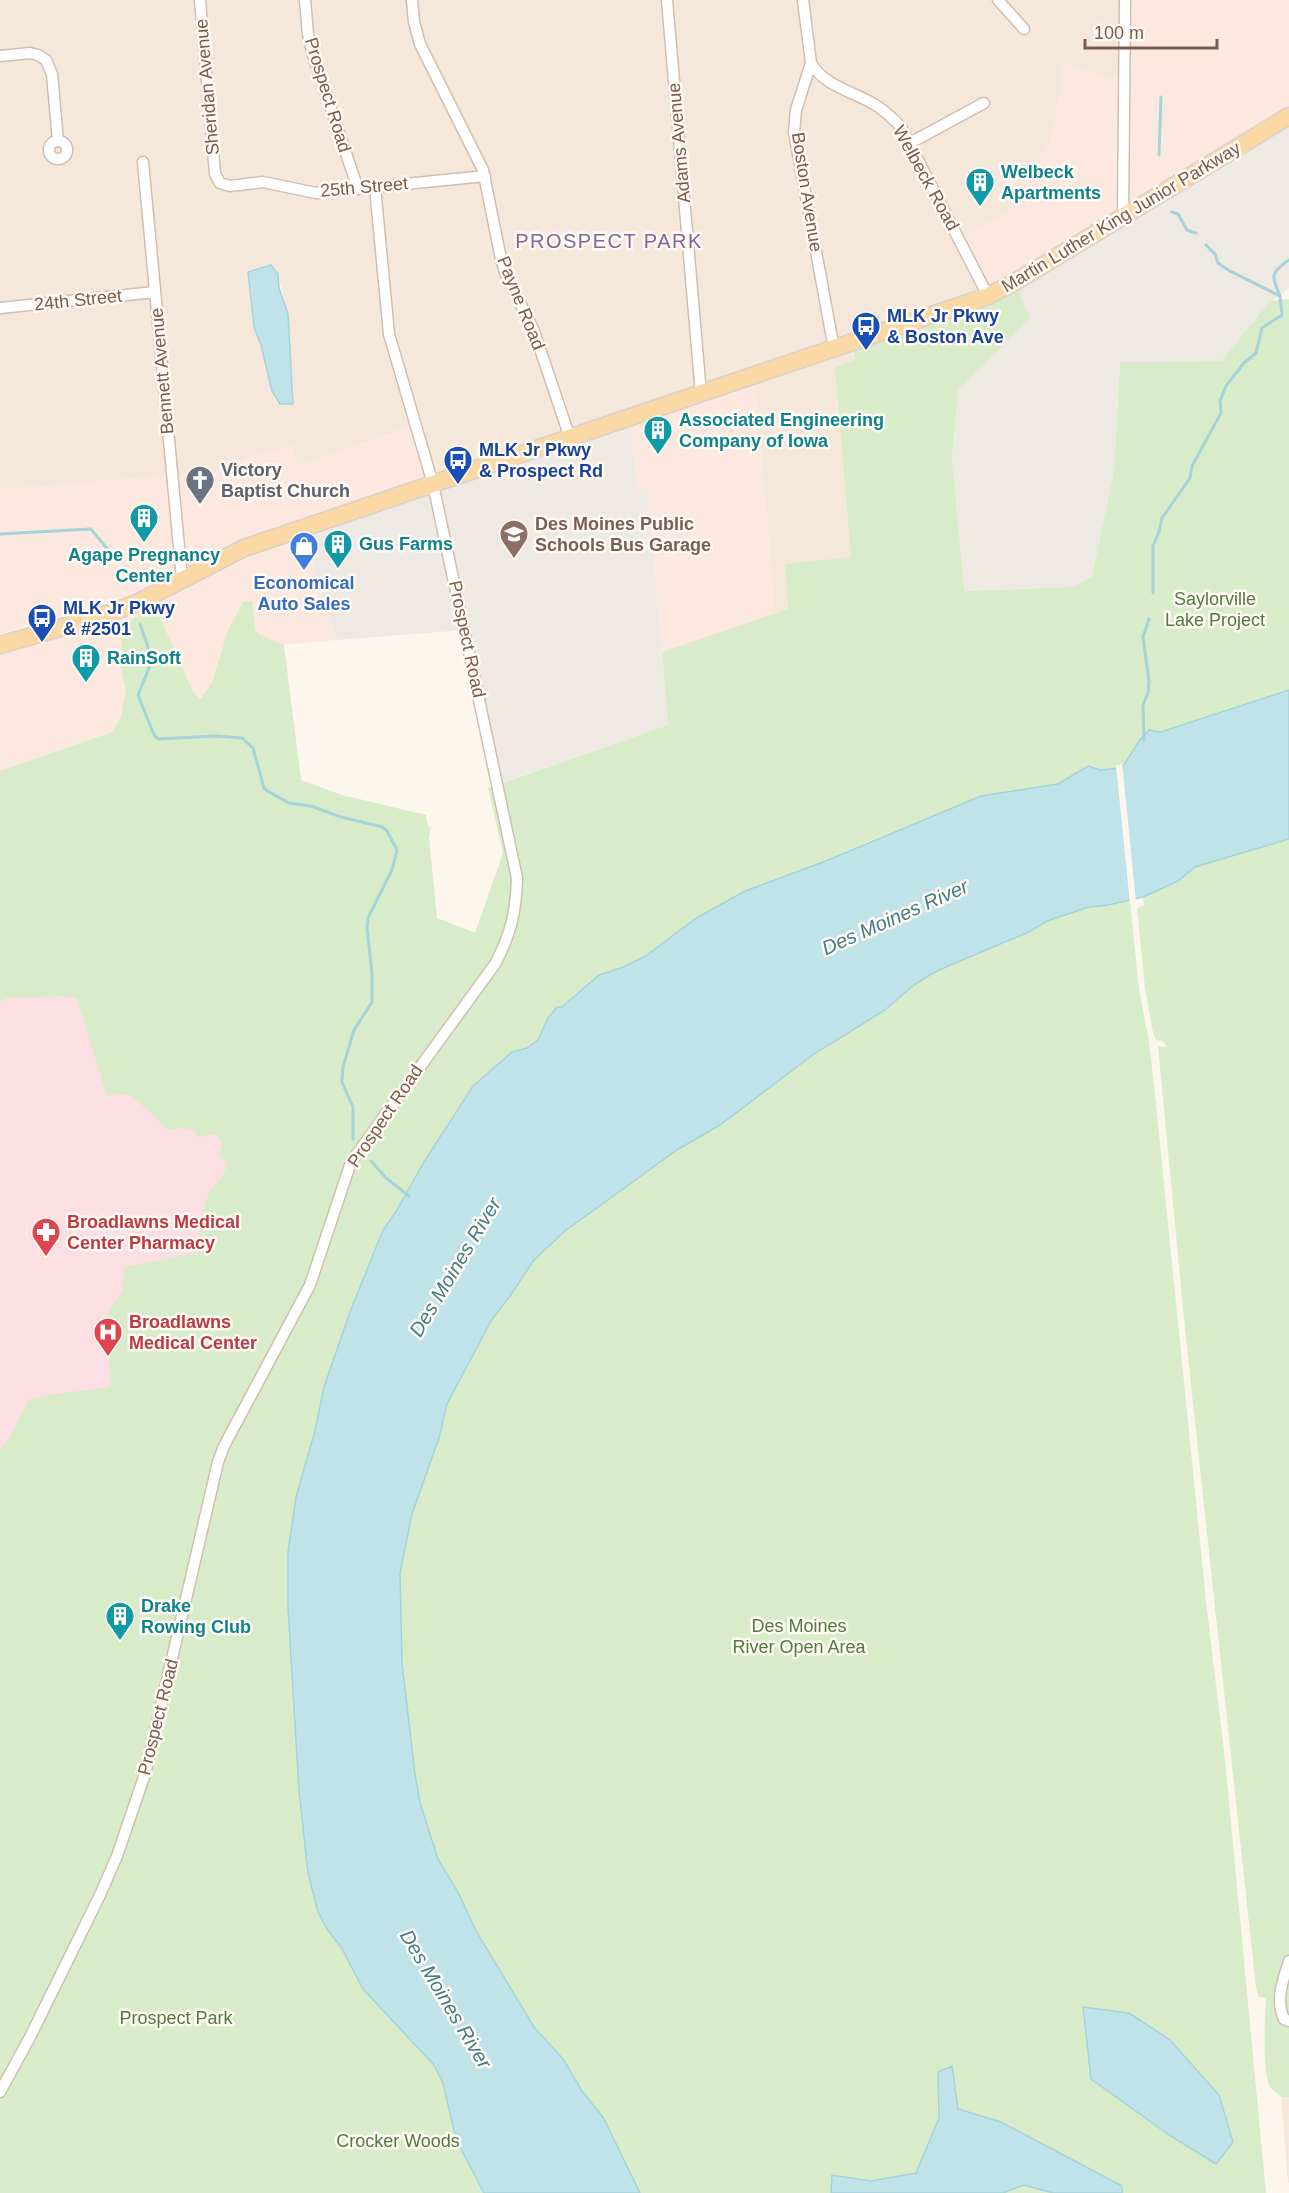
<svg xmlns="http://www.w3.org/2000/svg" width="1289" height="2193" font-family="Helvetica,sans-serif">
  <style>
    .residential { fill: #f5e8da; fill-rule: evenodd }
    .commercial { fill: #fde8e0 }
    .industrial { fill: #efe9e4 }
    .medical { fill: #fbdfe3 }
    .green { fill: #d8ecc9 }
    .water { fill: #bfe3e8; stroke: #a5d3da; stroke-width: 1.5 }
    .pier { fill: #fdf6ec }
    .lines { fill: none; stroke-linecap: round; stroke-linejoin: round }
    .stream { stroke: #a5d3da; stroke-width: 3 }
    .minor-casing { stroke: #d1beb0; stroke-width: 13 }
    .primary-casing { stroke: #dad1cd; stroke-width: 19 }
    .minor { stroke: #fff; stroke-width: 10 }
    .primary { stroke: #fbd9a5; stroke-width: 16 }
    .labels { text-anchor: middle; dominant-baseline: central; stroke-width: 5; stroke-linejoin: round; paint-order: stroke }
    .street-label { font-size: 18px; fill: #7a5c4d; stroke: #fffaf3 }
    .culture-label { font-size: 18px; font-weight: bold; fill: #0d838f; stroke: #fffaf3; text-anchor: start }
    .transit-label { font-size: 18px; font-weight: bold; fill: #164399; stroke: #fffaf3; text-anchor: start }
    .worship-label { font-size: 18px; font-weight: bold; fill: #5b616d; stroke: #fffaf3; text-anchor: start }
    .education-label { font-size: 18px; font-weight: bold; fill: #785e54; stroke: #fffaf3; text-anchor: start }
    .shop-label { font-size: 18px; font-weight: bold; fill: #366cbe; stroke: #fffaf3 }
    .park-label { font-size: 18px; fill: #537a41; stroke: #fffaf3 }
    .health-label { font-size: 18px; font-weight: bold; fill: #be3a42; stroke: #fffaf3; text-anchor: start }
    .neighbourhood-label { font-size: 20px; letter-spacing: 1.5px; fill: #846695; stroke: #fffaf3 }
    .water-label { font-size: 20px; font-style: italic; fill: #437c86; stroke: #fffaf3 }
  </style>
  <rect width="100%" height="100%" fill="#fdf6ec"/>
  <path class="residential" d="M0,0h1125v82l-63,-19 -1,30 -13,55 -10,11 -34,21 14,26 -30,90 -135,47 2,17 -19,7 15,190 -62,52 -14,5 -21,-238 -321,108 -18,-59 -117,42 -7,-22 -49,24 -242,21zM248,272l30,2 6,26 -23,45 -7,-19z
    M1289,1993v190h-1l-11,-137z"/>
  <path class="commercial" d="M1125,0h164v116l-301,180 -28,-58 58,-32 -14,-26 34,-21 10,-11 13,-55 1,-30 62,18z
    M754,375l21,239 -113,38 -14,-163 -11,1 -7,-72z
    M416,425l17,59 -132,44 36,112 -84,8 2,20 -80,42 -175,61v-126l123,-37 -1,-11 -122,37v-144l241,-21v-9l50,-15 8,22z"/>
  <path class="industrial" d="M1289,116v172l-22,17 -46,56 -101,1 -6,109 -22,106 -19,10 -110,4 -11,-132 6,-68 72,-73 -15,-36z
    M630,418l7,71h11l20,236 -170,59 -33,-154 -128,10 -36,-112z"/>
  <path class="medical" d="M237,969l58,210 -295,637v-833z"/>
  <path class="green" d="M1015,282l15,36 -72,73 -6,68 12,132 108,-4 20,-10 22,-106 6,-109 101,-1 49,-60 19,-2v391l-128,42 -12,-1 -10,10 -17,27 -22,2 -12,-4 -30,18 -77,12 -116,47 -72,31 -129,70 -40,23 -25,8 -51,43 -10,22 -11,8 -15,4 -39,34 -49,76 -29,51 -12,17 -33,82 -26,75 -9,44 -19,66 -8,55v55l11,184 9,82 10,39 9,17 14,18 22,42 71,76 9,18 13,56 28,54h-484v-743l9,-12 20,-38 18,-5 64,-8 -5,-71 17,-26 1,-23 74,-14c2,-19 3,-39 10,-57 6,-14 15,-14 19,-32l-8,-9 4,-12 -9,-9 -18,3 -1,-7 -12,-2 -16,2 -20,-21 -20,-15 -20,2 -30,-97 -13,-3 -57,2 -7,4v-231l112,-39 9,-15 5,-26 -5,-23 1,-44 25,-12 11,1 35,79 7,7 12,-16 16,-53 15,-28 9,-1 3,29 5,5 24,10 17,135 41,15 84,20 2,11 3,2 -2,9 8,81 38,15 28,-80 -15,-65 180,-63 -6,-73 126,-43 -3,-45 66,-7 -16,-190 20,-7 -2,-17z
    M1289,839v1258h-8c-3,-3 -8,-6 -11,-10 -8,-13 -5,-72 -4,-89l-7,-1 -3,-9 -71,-659 -27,-283 8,1 -2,-5 -8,-2 -3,-7 -8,-45 -8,-80 7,-3 -1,-8 35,-16 17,-14z
    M1130,901l9,88 10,52 7,63 50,497 19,159 41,433h-626l-37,-76 -21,-26 -19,-32 -29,-32 -58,-96 -17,-37 -21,-35 -18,-56 -5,-29 -13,-111 -2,-90 12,-59 27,-76 8,-34 44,-83 19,-25 24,-36 31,-29 112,-81 43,-25 94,-71 71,-44 18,-17 30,-20 48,-22 25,-8 23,-11 18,-11 42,-14z"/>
  <path class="water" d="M271,265l7,9 1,14 9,26 5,90h-13l-8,-13 -11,-46 -7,-18 -6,-55z
    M1289,690v149l-94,28 -17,14 -35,16 -35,8 -19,2 -42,14 -18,11 -74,31 -22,10 -19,12 -29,25 -71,44 -94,71 -43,25 -112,81 -31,29 -24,36 -19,25 -44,83 -8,34 -27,76 -12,59 2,90 13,111 5,29 18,56 21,35 17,37 58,96 29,32 19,32 21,26 37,76h-156l-28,-54 -13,-56 -9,-18 -71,-76 -22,-42 -14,-18 -9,-17 -10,-39 -9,-82 -11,-184v-55l8,-55 19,-66 9,-44 26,-75 33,-82 12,-17 29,-51 49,-76 39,-34 15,-4 11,-8 10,-22 9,-11h5l37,-32 25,-8 23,-12 48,-36 50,-28 78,-29 158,-66 77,-12 30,-18 12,4 22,-2 17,-27 10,-11 12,2z
    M1083,2007l46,6 41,27 49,55 14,47 -17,22 -47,-29 -78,-56z
    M952,2066l6,43 43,13 121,64v7h-69l-29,-8 -21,8h-172l1,-18 39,6 45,-8 23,-55 -1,-46z"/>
  <path class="pier" d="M1122,762l14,140 -6,2 -14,-139h4z"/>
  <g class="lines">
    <path class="stream" d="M1159,155l2,-58
      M1172,212l6,2 9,16 9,3
      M1280,296c-8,-21 -11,-22 9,-36
      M0,534l91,-5 18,22
      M1153,593v-47l6,-14 3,-14 28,-40 2,-12 29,-53 -1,-12 6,-15 18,-23 12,-10 6,-25 20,-13 -2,-19 -52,-26 -10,-7 -3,-9 -9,-9
      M140,624l7,20 4,19 -13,32 16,40 4,4 58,-3 26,2 11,10 11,40 5,4 20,11 22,3 30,11 41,10 5,4 10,19 -5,20 -24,48 -1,10 5,45v29l-18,28 -11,37 -1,15 11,25v32
      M1144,740l-1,-35 5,-12 1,-11 -6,-45 6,-18
      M371,1161l15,17 23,18"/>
    <g class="minor-casing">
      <path id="minor" d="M200,0l15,174 5,9 10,3 33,-4 53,11 169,-17
        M305,0l3,34 5,21 45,134
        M412,0l2,22 6,22 63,126 18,89 5,16 28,56 36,107
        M667,0l34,394
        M803,0l8,63 -15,47 -2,22 40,217
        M998,0l26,29
        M0,56l30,-3 8,2 8,5 6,14 6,67
        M811,63c12,22 40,28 61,40 12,6 20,15 29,24l87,169
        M49 150a9 9 0 1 1 18 0a9 9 0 1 1-18 0Z
        M910,143l74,-40
        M143,162l39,417
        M1123,216l2,-216
        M0,308l155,-16
        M1289,1961c-6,20 -14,38 -5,58l5,2
        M0,2092l29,-53 71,-144 17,-39 28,-82 73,-312 6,-16 86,-161 41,-123 144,-198c16,-30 21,-52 22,-86l-84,-394 -44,-150 -14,-147"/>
    </g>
    <g class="primary-casing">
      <path id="primary" d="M0,645l101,-29 36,-13 107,-55 744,-252 27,-14 274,-166"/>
    </g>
    <use href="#minor" class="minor"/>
    <use href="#primary" class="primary"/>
  </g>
  <defs>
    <g id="building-pin" transform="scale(1.5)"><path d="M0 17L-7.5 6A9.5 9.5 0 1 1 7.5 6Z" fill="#0f9aa8" stroke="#fffaf3"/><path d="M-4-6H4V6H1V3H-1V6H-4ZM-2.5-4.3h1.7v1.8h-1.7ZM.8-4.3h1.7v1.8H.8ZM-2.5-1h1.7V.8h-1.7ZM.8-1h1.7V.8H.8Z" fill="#fff"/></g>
    <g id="bus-pin" transform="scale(1.5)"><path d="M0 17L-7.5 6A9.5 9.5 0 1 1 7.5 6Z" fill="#1a4fb4" stroke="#fffaf3"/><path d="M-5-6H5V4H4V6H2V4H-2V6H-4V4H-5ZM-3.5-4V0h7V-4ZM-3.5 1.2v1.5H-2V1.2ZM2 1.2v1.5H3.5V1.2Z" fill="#fff"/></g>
    <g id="church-pin" transform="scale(1.5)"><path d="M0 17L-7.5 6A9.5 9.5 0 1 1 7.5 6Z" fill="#6b7280" stroke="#fffaf3"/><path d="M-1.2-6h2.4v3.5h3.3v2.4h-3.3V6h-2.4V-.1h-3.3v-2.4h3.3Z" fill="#fff"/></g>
    <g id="school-pin" transform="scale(1.5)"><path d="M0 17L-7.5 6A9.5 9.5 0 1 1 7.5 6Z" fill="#8d6e63" stroke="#fffaf3"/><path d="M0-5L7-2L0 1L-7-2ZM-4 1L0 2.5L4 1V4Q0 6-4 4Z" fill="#fff"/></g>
    <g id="shop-pin" transform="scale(1.5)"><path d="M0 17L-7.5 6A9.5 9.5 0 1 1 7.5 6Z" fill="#3f7fe0" stroke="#fffaf3"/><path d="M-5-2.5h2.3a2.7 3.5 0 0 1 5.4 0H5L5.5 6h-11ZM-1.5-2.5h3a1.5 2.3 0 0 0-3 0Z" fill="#fff"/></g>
    <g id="pharmacy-pin" transform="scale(1.5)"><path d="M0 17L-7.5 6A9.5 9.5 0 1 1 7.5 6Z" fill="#e0444e" stroke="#fffaf3"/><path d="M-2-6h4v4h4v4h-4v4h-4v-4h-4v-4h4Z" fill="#fff"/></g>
    <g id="hospital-pin" transform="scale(1.5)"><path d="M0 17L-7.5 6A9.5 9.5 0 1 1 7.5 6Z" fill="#e0444e" stroke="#fffaf3"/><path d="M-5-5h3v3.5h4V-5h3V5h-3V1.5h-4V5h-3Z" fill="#fff"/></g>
  </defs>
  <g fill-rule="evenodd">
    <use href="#building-pin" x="980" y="182"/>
    <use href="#bus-pin" x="866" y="326"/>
    <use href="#building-pin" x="658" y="430"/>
    <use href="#bus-pin" x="458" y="460"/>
    <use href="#church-pin" x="200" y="480"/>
    <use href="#building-pin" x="144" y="518"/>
    <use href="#school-pin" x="514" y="534"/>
    <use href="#building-pin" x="338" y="544"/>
    <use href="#shop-pin" x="304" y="546"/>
    <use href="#bus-pin" x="42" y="618"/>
    <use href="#building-pin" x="86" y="658"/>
    <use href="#pharmacy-pin" x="46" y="1232"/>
    <use href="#hospital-pin" x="108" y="1332"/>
    <use href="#building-pin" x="120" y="1616"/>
  </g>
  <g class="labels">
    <g class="street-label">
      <text transform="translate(207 87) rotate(-95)">Sheridan Avenue</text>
      <text transform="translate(328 95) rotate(73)">Prospect Road</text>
      <text transform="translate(679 143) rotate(-95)">Adams Avenue</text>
      <text transform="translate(926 178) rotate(61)">Welbeck Road</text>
      <text transform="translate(364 187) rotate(-5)">25th Street</text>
      <text transform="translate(807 192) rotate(81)">Boston Avenue</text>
      <text transform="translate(1121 217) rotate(-31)">Martin Luther King Junior Parkway</text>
      <text transform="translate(78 300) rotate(-6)">24th Street</text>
      <text transform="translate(521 303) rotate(68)">Payne Road</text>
      <text transform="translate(162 371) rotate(-95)">Bennett Avenue</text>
      <text transform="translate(467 639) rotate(78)">Prospect Road</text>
      <text transform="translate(385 1116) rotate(-56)">Prospect Road</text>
      <text transform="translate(158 1717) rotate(-76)">Prospect Road</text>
    </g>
    <g class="culture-label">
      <text x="1001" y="172">Welbeck<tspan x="1001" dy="21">Apartments</tspan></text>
      <text x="679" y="420">Associated Engineering<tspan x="679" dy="21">Company of Iowa</tspan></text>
      <text x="359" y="544">Gus Farms</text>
      <text x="144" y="555" text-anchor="middle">Agape Pregnancy<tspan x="144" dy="21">Center</tspan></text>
      <text x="107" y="658">RainSoft</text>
      <text x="141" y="1606">Drake<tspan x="141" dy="21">Rowing Club</tspan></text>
    </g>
    <g class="transit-label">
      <text x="887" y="316">MLK Jr Pkwy<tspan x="887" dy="21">&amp; Boston Ave</tspan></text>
      <text x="479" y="450">MLK Jr Pkwy<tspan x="479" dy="21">&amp; Prospect Rd</tspan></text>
      <text x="63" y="608">MLK Jr Pkwy<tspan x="63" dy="21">&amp; #2501</tspan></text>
    </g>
    <g class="worship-label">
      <text x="221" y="470">Victory<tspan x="221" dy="21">Baptist Church</tspan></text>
    </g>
    <g class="education-label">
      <text x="535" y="524">Des Moines Public<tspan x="535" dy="21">Schools Bus Garage</tspan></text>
    </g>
    <g class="shop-label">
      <text x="304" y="583">Economical<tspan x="304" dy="21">Auto Sales</tspan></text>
    </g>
    <g class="park-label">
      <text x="1215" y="599">Saylorville<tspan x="1215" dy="21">Lake Project</tspan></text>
      <text x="799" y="1626">Des Moines<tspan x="799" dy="21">River Open Area</tspan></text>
      <text x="176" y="2018">Prospect Park</text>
      <text x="398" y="2141">Crocker Woods</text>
    </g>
    <g class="health-label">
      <text x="67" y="1222">Broadlawns Medical<tspan x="67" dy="21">Center Pharmacy</tspan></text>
      <text x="129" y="1322">Broadlawns<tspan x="129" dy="21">Medical Center</tspan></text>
    </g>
    <g class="neighbourhood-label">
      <text x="609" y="241">PROSPECT PARK</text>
    </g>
    <g class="water-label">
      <text transform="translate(895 917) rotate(-24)">Des Moines River</text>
      <text transform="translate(455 1267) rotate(-59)">Des Moines River</text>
      <text transform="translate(446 1999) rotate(59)">Des Moines River</text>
    </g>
  </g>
  <path d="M1085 39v9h132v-9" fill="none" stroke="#7a5c4d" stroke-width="3"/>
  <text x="1094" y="39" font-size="18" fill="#7a5c4d" stroke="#fffaf3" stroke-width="4.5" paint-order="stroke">100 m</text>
</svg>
